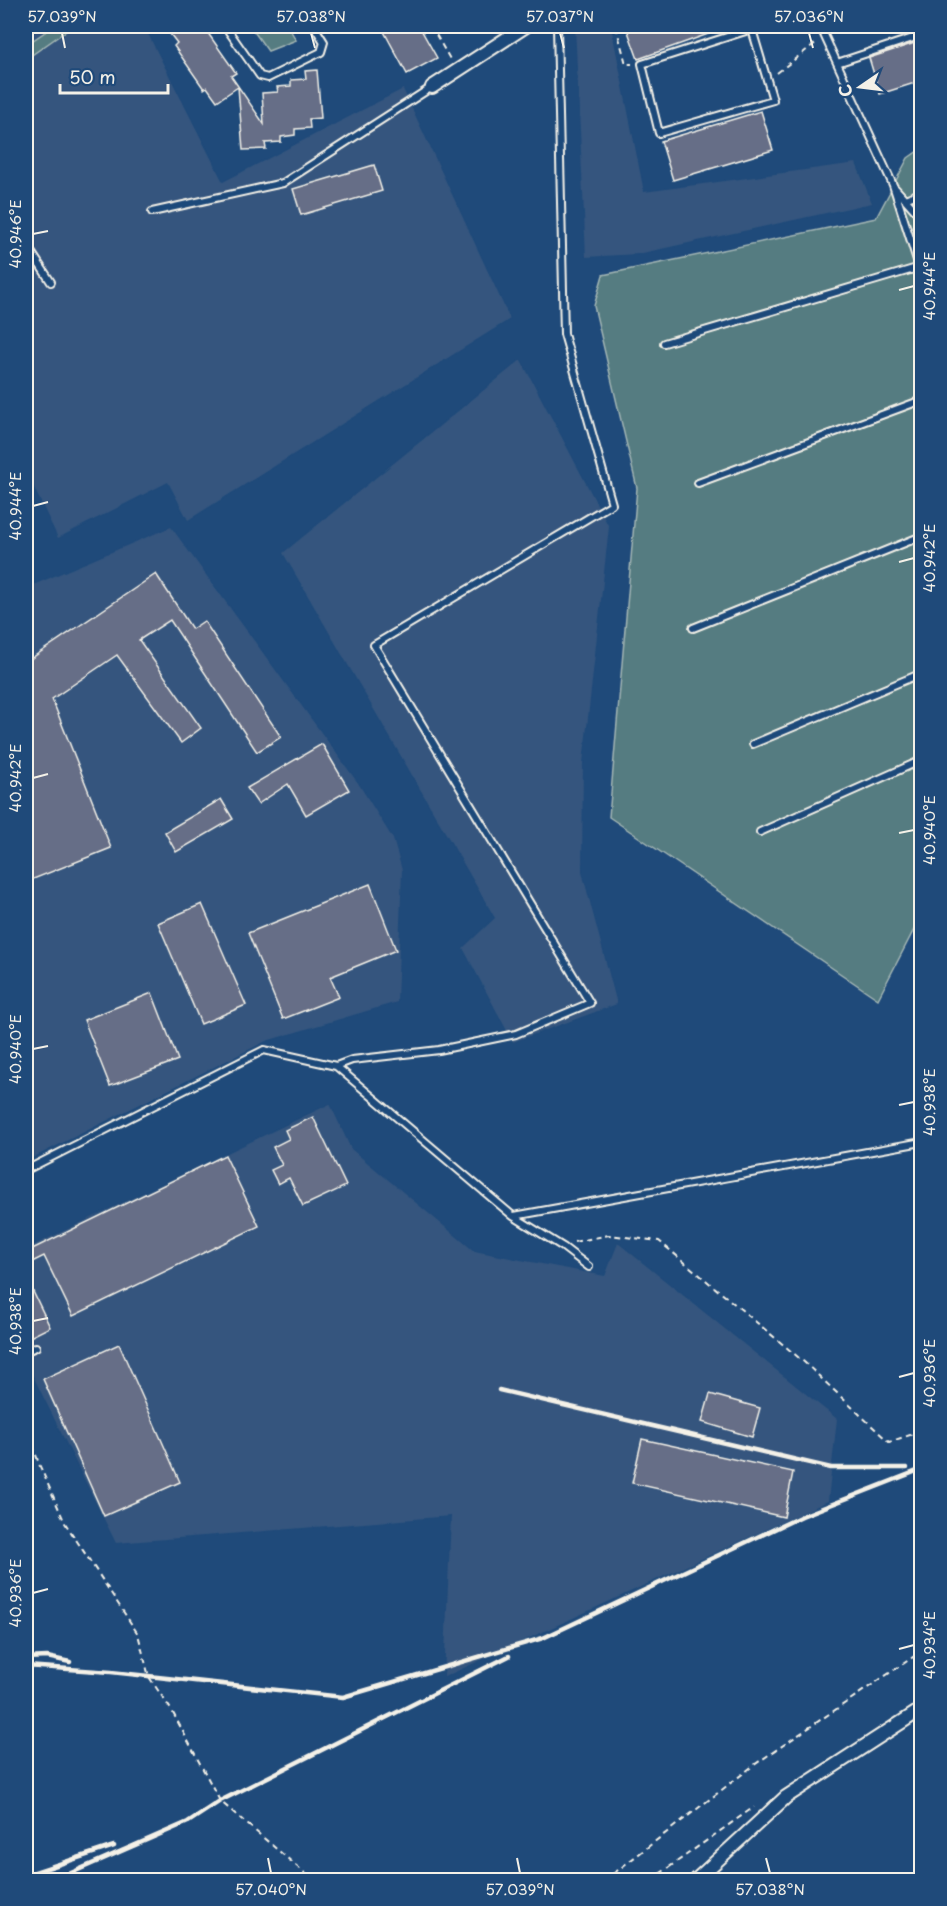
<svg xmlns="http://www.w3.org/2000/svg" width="947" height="1906" font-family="'Playpen Sans',sans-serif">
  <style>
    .built { fill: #34557e }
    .green { fill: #547b81; stroke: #a4b6b4; stroke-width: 1.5 }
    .building { fill: #666e87; stroke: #f4f1e8; stroke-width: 1.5 }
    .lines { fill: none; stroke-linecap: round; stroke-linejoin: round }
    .lane-casing { stroke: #f4f1e8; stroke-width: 10 }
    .street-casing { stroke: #f4f1e8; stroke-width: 16 }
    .path { stroke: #f4f1e8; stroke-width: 2; stroke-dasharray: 6 4.5; stroke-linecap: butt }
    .lane { stroke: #1f4a7a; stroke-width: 6 }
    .street { stroke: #1f4a7a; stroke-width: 12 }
    .rail { stroke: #f4f1e8; stroke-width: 4.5 }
    .ticks { fill: none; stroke: #f4f1e8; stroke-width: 2 }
    .neatline { fill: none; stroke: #f4f1e8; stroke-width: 2 }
    .ticks-label { font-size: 15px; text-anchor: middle; fill: #f4f1e8 }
  </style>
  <rect width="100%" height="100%" fill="#1f4a7a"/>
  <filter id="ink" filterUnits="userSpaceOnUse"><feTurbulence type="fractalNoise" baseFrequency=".0167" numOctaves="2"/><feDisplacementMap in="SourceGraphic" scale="12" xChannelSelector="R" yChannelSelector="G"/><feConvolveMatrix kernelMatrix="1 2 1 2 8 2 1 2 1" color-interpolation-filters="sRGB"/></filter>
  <g filter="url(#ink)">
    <path class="built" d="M26,26h118l79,156 180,-93 107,230 -322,201 -20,-38 -110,56 -32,-67z
      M575,26h36l33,166 212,-29 16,40 -234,51 -52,3z
      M521,360l88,167 -26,236 -1,109 35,132 -104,38 -50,-94 32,-30 -212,-365z
      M171,527l187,256 35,56 9,31 -5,132 -131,39 -240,120v-573z
      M330,1104l21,45 123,102 131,25 13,-33 219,176 -9,82 -384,176 7,-161 -335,27 -90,-181v-113z"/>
    <path class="green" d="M54,26h19l-47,33v-14z
      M250,26h38l8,14 -28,11z
      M921,149v767l-43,83 -269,-182 28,-329 -43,-182 9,-31 273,-57 32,-60z"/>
    <path class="building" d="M164,26h39l33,47 -5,3 33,48 -2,-31 16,-1 -1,-5 14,-1v-6l15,-1 -1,-8 12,-1 4,48 -12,1 1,9 -15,1v6l-14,2v5l-16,1 1,6 -23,1 -5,-63 -21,14 -10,-14 -3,2 -30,-43 3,-3z
      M381,26h38l18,32 -30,16z
      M626,26h102v1l-90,32z
      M921,41v40l-41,13 -11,-36z
      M761,111l12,39 -100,30 -12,-39z
      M374,165l8,26 -81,24 -8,-26z
      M156,574l36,55 12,-8 77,116 -24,15 -87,-132 -31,20 62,88 -20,15 -64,-88 -65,44 59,149 -85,34v-220z
      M322,744l27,46 -43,25 -18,-31 -30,20 -11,-16z
      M221,799l12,20 -57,33 -11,-20z
      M370,884l26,66 -66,27 9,20 -56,22 -35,-86z
      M202,904l44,101 -45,19 -43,-101z
      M152,993l26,67 -68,26 -26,-66z
      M313,1117l33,69 -43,20 -14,-28 -11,6 -7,-14 11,-5 -9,-18 16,-8 -4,-9z
      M225,1155l34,71 -186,90 -29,-60 -18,9v-13z
      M26,1277l24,50 -24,12z
      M119,1344l61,138 -76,34 -61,-137z
      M710,1394l50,14 -8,29 -50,-15z
      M642,1439l151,33 -9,45 -152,-34z"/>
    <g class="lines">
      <g class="lane-casing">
        <path id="lane" d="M225,26l35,50 8,2 53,-26 3,-10 -10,-16
          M751,26l22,74 -114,33 -17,-69 110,-35
          M820,26l73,159 29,91
          M921,26l1,1
          M837,63l85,-28
          M895,188l27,30
          M905,199l17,-7
          M152,212l131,-29 149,-96
          M26,244l25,38
          M664,343l253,-75
          M698,483l224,-83
          M693,628l229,-92
          M753,744l169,-71
          M760,832l162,-72
          M336,1066l16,-6 87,-10 77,-16 74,-31 -216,-358 238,-141 -48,-170 -7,-308
          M26,1170l238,-120 72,16 177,150 50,31 26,20
          M514,1216l408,-74
          M26,1351l10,-4"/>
      </g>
      <g class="street-casing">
        <path id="street" d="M432,87l94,-61
          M696,1880l90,-83 136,-88"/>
      </g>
      <path class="path" d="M431,26l20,35
        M616,26l10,38h6
        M834,30l8,-4
        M777,73l40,-31
        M574,1242l35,-7 50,6 145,121 85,80 33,-11
        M26,1425l13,39 26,59 73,111 11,43 23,34 48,90 93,79
        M914,1697l8,-5
        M605,1880l149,-115 168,-114
        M651,1880l103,-73"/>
      <use href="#lane" class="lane"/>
      <use href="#street" class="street"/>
      <path class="rail" d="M499,1390l332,78h76
        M26,1658l21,-1 23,5
        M26,1666l85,6 232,25 200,-59 259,-122 120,-47
        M26,1875l88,-29
        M55,1880l133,-58 32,-21 289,-145"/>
    </g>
  </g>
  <path class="ticks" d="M62,33l3,15M311,33l4,15M560,33l4,15M809,33l4,15M33,234l15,-3M899,290l15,-4M33,506l15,-4M899,562l15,-4M33,778l15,-4M899,833l15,-3M33,1049l15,-3M899,1105l15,-3M33,1321l15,-3M899,1377l15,-4M33,1593l15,-4M899,1649l15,-4M268,1858l3,15M517,1858l3,15M766,1858l4,15"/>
  <rect width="947" height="1906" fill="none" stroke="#1f4a7a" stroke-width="66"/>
  <g transform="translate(860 87) rotate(256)" stroke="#1f4a7a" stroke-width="4.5" paint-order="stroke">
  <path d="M0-4.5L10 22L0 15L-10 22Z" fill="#f4f1e8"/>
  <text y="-9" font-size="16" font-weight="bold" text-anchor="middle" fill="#f4f1e8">С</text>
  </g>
  <path d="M60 84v9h108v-9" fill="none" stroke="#f4f1e8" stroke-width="3"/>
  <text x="69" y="84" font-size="18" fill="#f4f1e8" stroke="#1f4a7a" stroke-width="4.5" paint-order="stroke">50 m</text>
  <rect x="33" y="33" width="881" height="1840" class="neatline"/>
  <g class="ticks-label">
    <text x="62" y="22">57.039°N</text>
    <text x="311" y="22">57.038°N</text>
    <text x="560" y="22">57.037°N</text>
    <text x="809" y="22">57.036°N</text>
    <text transform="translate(16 234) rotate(-90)" y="5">40.946°E</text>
    <text transform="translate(930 286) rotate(-90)" y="5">40.944°E</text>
    <text transform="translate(16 506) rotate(-90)" y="5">40.944°E</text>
    <text transform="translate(930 558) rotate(-90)" y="5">40.942°E</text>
    <text transform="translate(16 778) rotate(-90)" y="5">40.942°E</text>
    <text transform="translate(930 830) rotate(-90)" y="5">40.940°E</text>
    <text transform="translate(16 1049) rotate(-90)" y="5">40.940°E</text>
    <text transform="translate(930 1102) rotate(-90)" y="5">40.938°E</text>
    <text transform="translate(16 1321) rotate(-90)" y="5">40.938°E</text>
    <text transform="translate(930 1373) rotate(-90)" y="5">40.936°E</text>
    <text transform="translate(16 1593) rotate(-90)" y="5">40.936°E</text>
    <text transform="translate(930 1645) rotate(-90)" y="5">40.934°E</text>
    <text x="271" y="1895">57.040°N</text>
    <text x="520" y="1895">57.039°N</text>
    <text x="770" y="1895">57.038°N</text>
  </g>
</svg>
